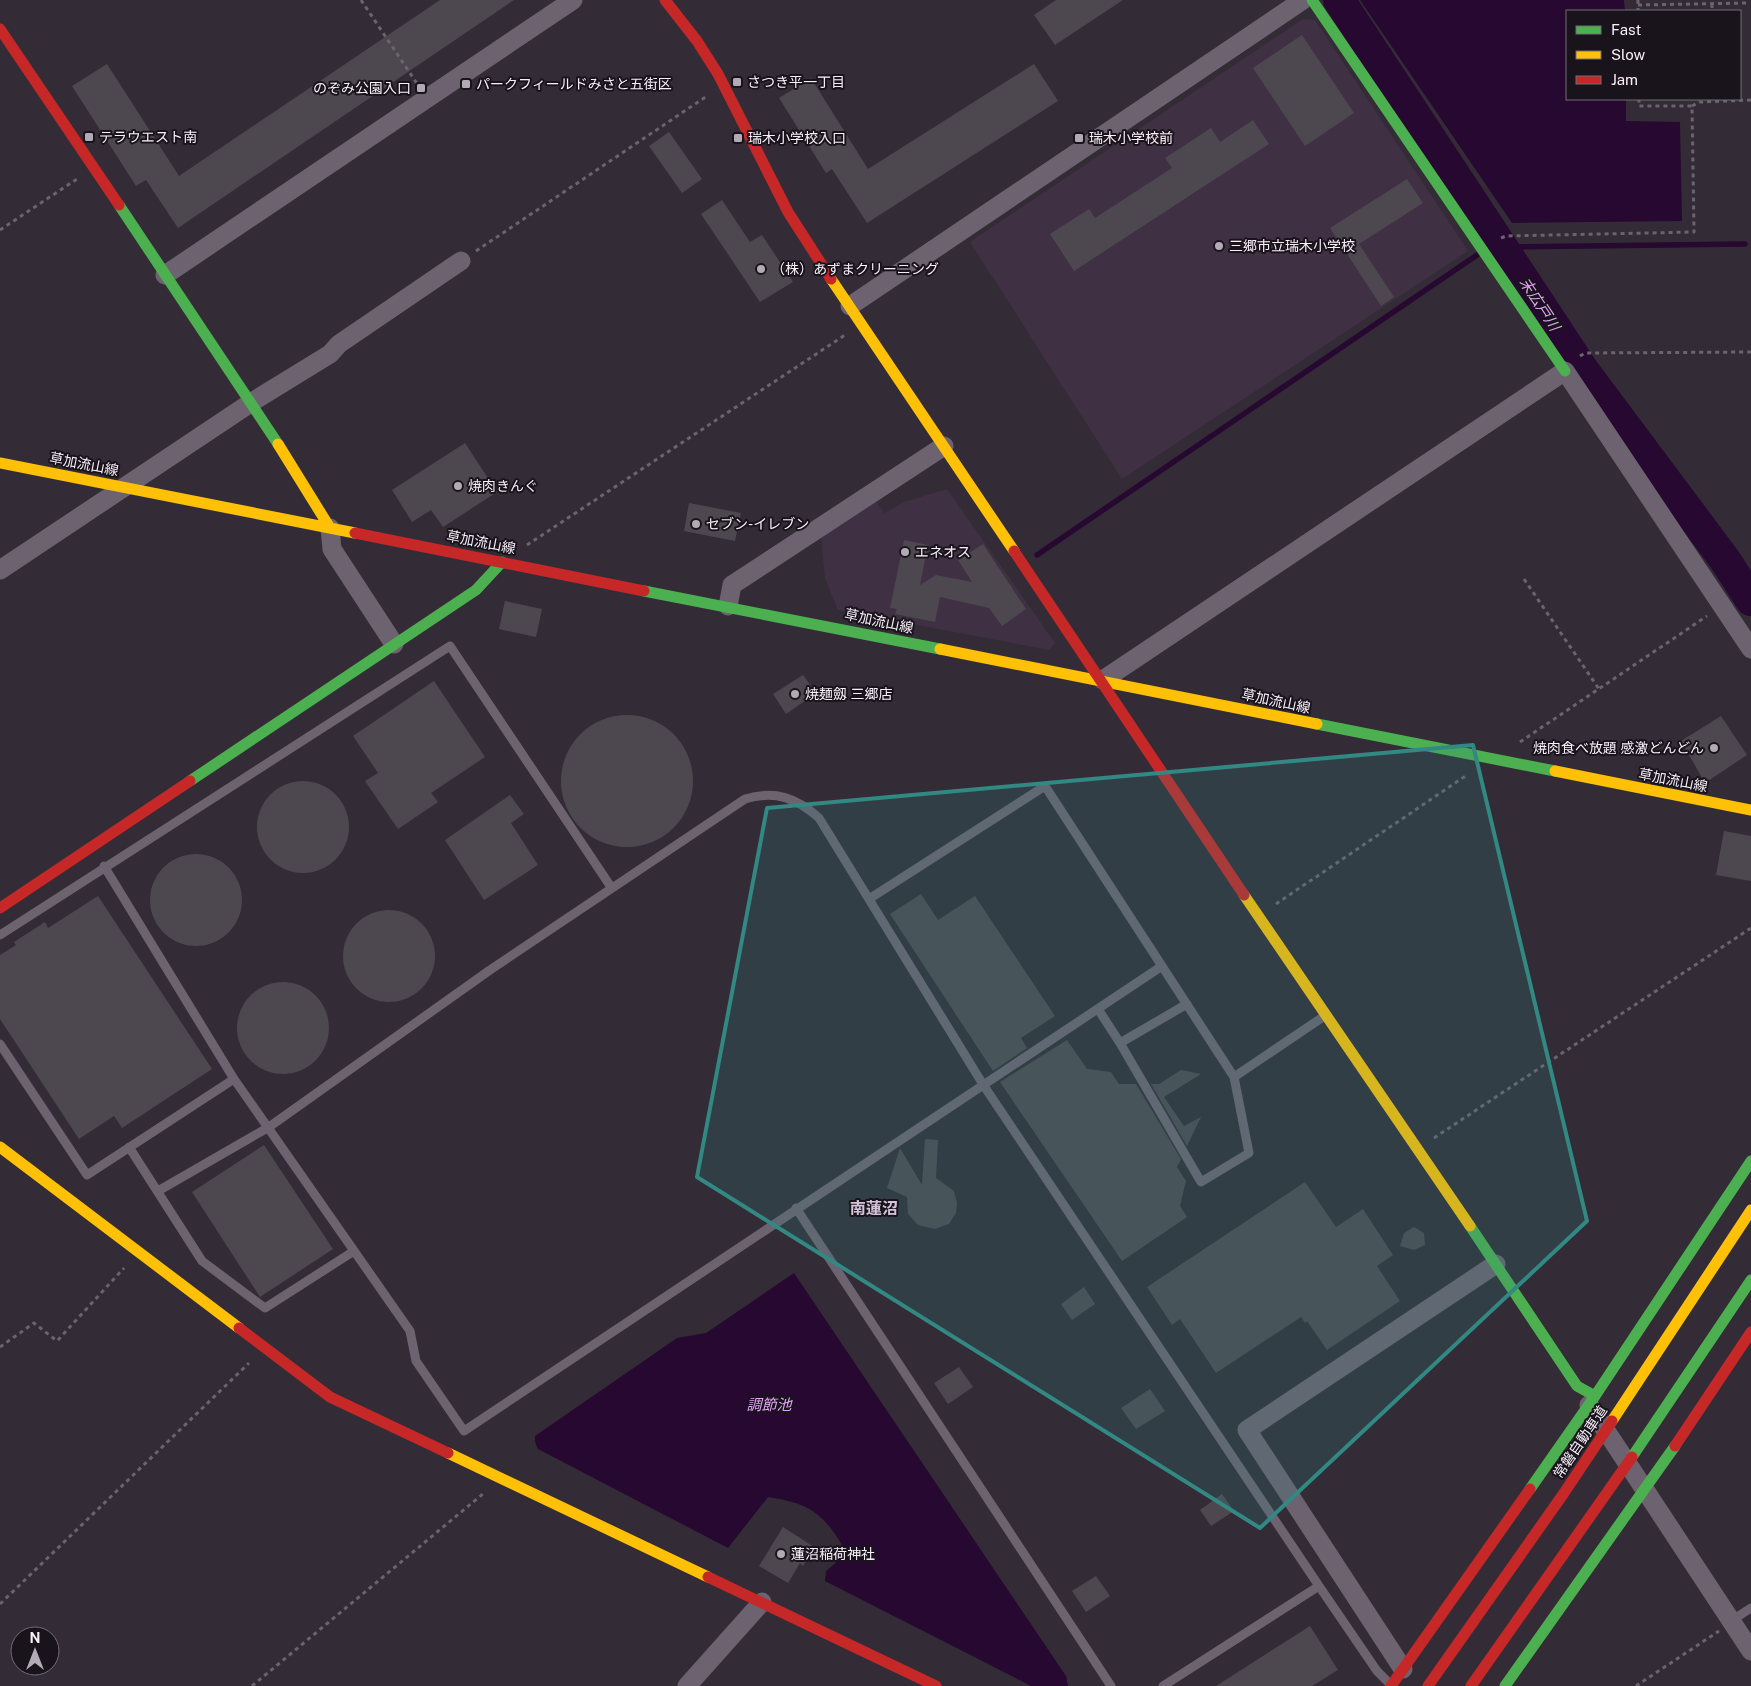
<svg xmlns="http://www.w3.org/2000/svg" width="1751" height="1686" font-family="'Public Sans','Noto Sans JP',sans-serif">
  <style>
    .built { fill: #3f3044 }
    .water { fill: #260830 }
    .lines { fill: none; stroke-linecap: round; stroke-linejoin: round }
    .stream { stroke: #260830; stroke-width: 5.5 }
    .river { stroke: #260830; stroke-width: 32 }
    .building { fill: #4d484f }
    .path { stroke: #6b636e; stroke-width: 3; stroke-dasharray: 4 4; stroke-linecap: butt }
    .lane { stroke: #6c6270; stroke-width: 9 }
    .street { stroke: #6c6270; stroke-width: 19 }
    .fast { stroke: #4caf50; stroke-width: 11 }
    .slow { stroke: #ffc107; stroke-width: 11 }
    .jam { stroke: #c62828; stroke-width: 11 }
    .fast-bridge { stroke: #4caf50; stroke-width: 11 }
    .slow-bridge { stroke: #ffc107; stroke-width: 11 }
    .jam-bridge { stroke: #c62828; stroke-width: 11 }
    .marked { fill: #328883; fill-opacity: 0.2; stroke: #328883; stroke-width: 4; stroke-linejoin: round }
    .poi-dot { fill: #b2abb5; stroke: #19141b; stroke-width: 2 }
    .labels { text-anchor: middle; dominant-baseline: central; stroke-width: 4; stroke-linejoin: round; paint-order: stroke }
    .poi-label { font-size: 14px; fill: #f7effa; stroke: #19141b; text-anchor: start }
    .street-label { font-size: 14px; fill: #f7effa; stroke: #19141b }
    .water-label { font-size: 15px; font-style: italic; fill: #e5a3fb; stroke: #19141b }
    .quarter-label { font-size: 16px; font-weight: bold; fill: #d4c4d9; stroke: #19141b }
  </style>
  <rect width="100%" height="100%" fill="#332c36"/>
  <path class="built" d="M1303,19l12,1 153,231 -346,228 -152,-237z
    M947,489l108,154 -6,7 -211,-40 -13,-31 -4,-42 55,-36 8,12 20,-11z"/>
  <path class="water" d="M1360,0h264l1,11h-58v88h59v22l54,1 2,99 -170,2z
    M794,1273l272,403 2,10h-37l-206,-105 1,-10 13,-11 3,-15c-20,-34 -36,-42 -74,-48l-40,51 -190,-99 -3,-7v-6l142,-98 29,-5z"/>
  <g class="lines">
    <path class="stream" d="M1502,247l243,-3
      M1037,555l440,-300"/>
    <path class="river" d="M1339,0l244,370 142,190 26,40"/>
  </g>
  <path class="building" d="M440,0h74l-336,228 -32,-48 -10,6 -64,-100 35,-22 72,112z
    M1056,0h67l-68,45 -21,-30z
    M1302,35l52,78 -49,33 -52,-78z
    M1034,64l24,37 -191,122 -35,-54 -6,4 -47,-75 32,-20 57,91z
    M1253,120l16,24 -195,127 -24,-37 39,-25 6,9 77,-50 -7,-10 46,-30 9,14z
    M669,132l33,47 -20,14 -33,-47z
    M1407,179l16,24 -64,41 35,53 -13,9 -51,-78z
    M722,200l28,42 12,-7 31,47 -33,20 -59,-88z
    M465,443l32,49 -54,35 -12,-17 -19,12 -20,-32z
    M689,503l52,10 -6,28 -51,-10z
    M904,540l24,5 -8,40 16,-10 36,7 -14,-22 25,-16 43,65 -24,17 -13,-18 -49,-11 -5,25 -40,-8 2,-5 -7,-1z
    M505,601l37,8 -6,28 -37,-8z
    M803,675l13,18 -30,21 -13,-20z
    M434,681l51,76 -54,36 7,9 -40,27 -33,-48 13,-8 -25,-37z
    M561 781a66 66 0 1 1 132 0a66 66 0 1 1-132 0Z
    M1721,716l26,39 -42,28 -24,-42z
    M257 827a46 46 0 1 1 92 0a46 46 0 1 1-92 0Z
    M510,795l14,19 -13,9 27,42 -54,35 -39,-60z
    M1724,831l27,5v45l-35,-6z
    M150 900a46 46 0 1 1 92 0a46 46 0 1 1-92 0Z
    M921,894l17,26 37,-24 80,120 -34,22 6,10 -34,23 -103,-157z
    M98,896l114,173 -90,59 -8,-12 -35,23 -79,-120v-64l16,-10 -2,-3 31,-20 3,6z
    M343 956a46 46 0 1 1 92 0a46 46 0 1 1-92 0Z
    M237 1028a46 46 0 1 1 92 0a46 46 0 1 1-92 0Z
    M1067,1040l20,29 24,3 8,12h17l45,75 -4,8 9,14 -6,25 7,11 -65,44 -122,-179z
    M1181,1070l20,4 -37,23 20,29 17,-9 -14,29 -36,-62h8z
    M925,1139l13,1 -2,38 18,13 3,12 -1,10 -7,11 -14,5 -17,-4 -10,-11 -1,-17 -20,-9 13,-40 22,37z
    M264,1145l69,104 -73,48 -68,-105z
    M1305,1182l31,45 27,-18 30,46 -16,11 23,35 -73,49 -20,-29 -2,2 -4,-6 -85,56 -36,-54 -8,6 -25,-38z
    M1414,1227l10,6 1,12 -11,5 -14,-4 4,-13z
    M1084,1287l11,17 -23,16 -11,-16z
    M959,1367l14,20 -25,17 -14,-21z
    M1150,1389l15,22 -29,18 -15,-21z
    M1222,1494l12,17 -23,15 -11,-16z
    M783,1527l31,20 -11,19 -3,-3 -12,20 -29,-17z
    M1096,1576l14,20 -24,16 -14,-21z
    M1310,1626l28,44 -26,16h-96z"/>
  <g class="lines">
    <path class="path" d="M361,0l57,85
      M1638,0v11
      M1712,4v7
      M1638,5l110,-2
      M1692,106l8,-4 51,-2
      M0,230l77,-51
      M1501,238l5,-2 188,-4 -2,-126h-53v-7
      M476,251l231,-155
      M1580,356l5,-3 166,-1
      M527,545l318,-210
      M1524,579l75,110
      M1520,742l187,-126
      M1276,904l191,-129
      M1434,1138l317,-210
      M0,1347l34,-24 23,18 67,-73
      M0,1604l249,-241
      M252,1686l232,-193
      M1636,1686l83,-55"/>
    <path class="lane" d="M104,866l130,213 176,252 6,30 48,70 698,-465
      M869,899l176,-113 189,291 15,76 -48,29 -81,-139 67,-39
      M0,935l450,-289 161,241
      M1098,1009l22,34
      M0,1044l87,131 147,-96
      M1234,1077l89,-60
      M129,1147l73,114 63,47 89,-57
      M158,1191l111,-64 221,-157 255,-171c30,-9 52,-1 74,19l165,268 335,500 58,85 13,13
      M796,1208l315,478
      M1731,1621l20,-13
      M1163,1686l156,-100"/>
    <path class="street" d="M165,275l408,-275
      M850,306l453,-306
      M330,528l2,21 62,95
      M0,570l252,-168 78,-48 9,-10 122,-83
      M728,606l4,-21 212,-139
      M1103,680l462,-309 186,278
      M1589,1405l162,246
      M1403,1669l-156,-239 249,-166
      M687,1686l75,-84"/>
    <path class="fast" d="M1312,0l253,371
      M119,205l159,239
      M644,591l296,58
      M1317,724l238,47
      M190,781l286,-191 26,-28
      M1470,1226l107,160 18,10
      M1530,1489l65,-93 156,-235
      M1505,1686l170,-240"/>
    <path class="slow" d="M831,279l183,272
      M278,444l52,84
      M0,463l355,70
      M940,649l377,75
      M1555,771l196,39
      M1244,895l226,331
      M0,1147l239,181
      M448,1453l260,124"/>
    <path class="jam" d="M665,0l32,41 21,33 70,138 43,67
      M0,29l119,176
      M355,533l289,58
      M1014,551l230,344
      M0,908l190,-127
      M239,1328l91,69 118,56
      M1675,1446l76,-114
      M708,1577l228,109
      M1391,1686l139,-197"/>
    <path class="fast-bridge" d="M1632,1457l119,-177"/>
    <path class="slow-bridge" d="M1612,1421l139,-211"/>
    <path class="jam-bridge" d="M1428,1686l136,-193 48,-72
      M1471,1686l161,-229"/>
  </g>
  <path class="marked" d="M1473,745l114,476 -327,307 -563,-351 70,-369z"/>
  <g class="poi-dot">
    <rect x="732" y="77" width="10" height="10" rx="2.5"/>
    <rect x="461" y="79" width="10" height="10" rx="2.5"/>
    <rect x="416" y="83" width="10" height="10" rx="2.5"/>
    <rect x="84" y="132" width="10" height="10" rx="2.5"/>
    <rect x="733" y="133" width="10" height="10" rx="2.5"/>
    <rect x="1074" y="133" width="10" height="10" rx="2.5"/>
    <circle cx="1219" cy="246" r="5"/>
    <circle cx="761" cy="269" r="5"/>
    <circle cx="458" cy="486" r="5"/>
    <circle cx="696" cy="524" r="5"/>
    <circle cx="905" cy="552" r="5"/>
    <circle cx="795" cy="694" r="5"/>
    <circle cx="1714" cy="748" r="5"/>
    <circle cx="781" cy="1554" r="5"/>
  </g>
  <g class="labels">
    <g class="poi-label">
      <text x="747" y="82">さつき平一丁目</text>
      <text x="476" y="84">パークフィールドみさと五街区</text>
      <text x="411" y="88" text-anchor="end">のぞみ公園入口</text>
      <text x="99" y="137">テラウエスト南</text>
      <text x="748" y="138">瑞木小学校入口</text>
      <text x="1089" y="138">瑞木小学校前</text>
      <text x="1229" y="246">三郷市立瑞木小学校</text>
      <text x="771" y="269">（株）あずまクリーニング</text>
      <text x="468" y="486">焼肉きんぐ</text>
      <text x="706" y="524">セブン-イレブン</text>
      <text x="915" y="552">エネオス</text>
      <text x="805" y="694">焼麺劔 三郷店</text>
      <text x="1704" y="748" text-anchor="end">焼肉食べ放題 感激どんどん</text>
      <text x="791" y="1554">蓮沼稲荷神社</text>
    </g>
    <g class="street-label">
      <text transform="translate(84 464) rotate(11)">草加流山線</text>
      <text transform="translate(481 542) rotate(11)">草加流山線</text>
      <text transform="translate(879 621) rotate(12)">草加流山線</text>
      <text transform="translate(1276 701) rotate(12)">草加流山線</text>
      <text transform="translate(1673 780) rotate(11)">草加流山線</text>
      <text transform="translate(1580 1442) rotate(-56)">常磐自動車道</text>
    </g>
    <g class="water-label">
      <text transform="translate(1540 304) rotate(57)">末広戸川</text>
      <text x="769" y="1404">調節池</text>
    </g>
    <g class="quarter-label">
      <text x="874" y="1208">南蓮沼</text>
    </g>
  </g>
  <rect x="1566" y="10" width="175" height="90" fill="#19141b" stroke="#726c74"/>
  <rect x="1576" y="26" width="25" height="8" fill="#4caf50" stroke="#726c74"/>
  <text x="1611" y="35" font-size="15" fill="#f7effa">Fast</text>
  <rect x="1576" y="51" width="25" height="8" fill="#ffc107" stroke="#726c74"/>
  <text x="1611" y="60" font-size="15" fill="#f7effa">Slow</text>
  <rect x="1576" y="76" width="25" height="8" fill="#c62828" stroke="#726c74"/>
  <text x="1611" y="85" font-size="15" fill="#f7effa">Jam</text>
  <g transform="translate(35 1651)"><circle r="24" fill="#19141b" stroke="#726c74"/>
  <path d="M0-4L9 19L0 12L-9 19Z" fill="#b2abb5"/>
  <text y="-8" font-size="14" font-weight="bold" text-anchor="middle" fill="#f7effa">N</text>
  </g>
</svg>
